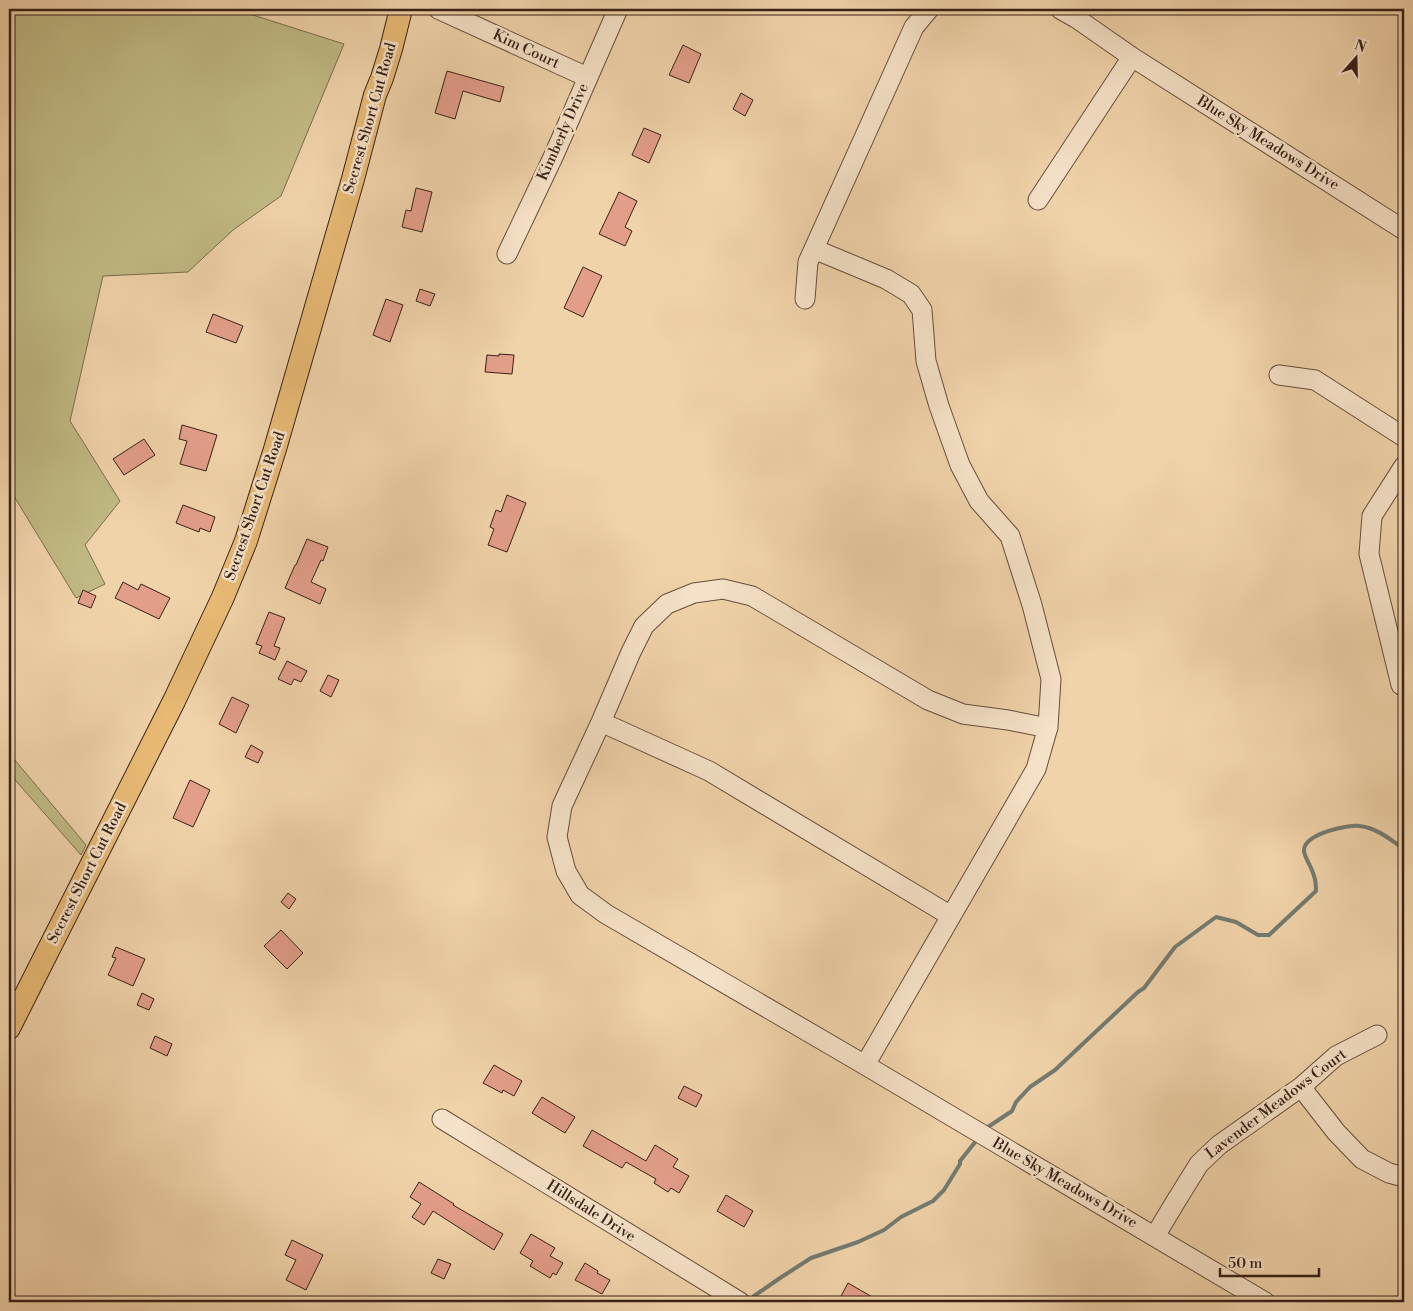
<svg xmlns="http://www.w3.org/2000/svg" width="1413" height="1311" font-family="'Libre Bodoni',serif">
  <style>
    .green { fill: #c1ba84; stroke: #7c6e4e }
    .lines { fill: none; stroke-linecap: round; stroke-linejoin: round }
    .stream { stroke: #737b72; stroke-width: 4 }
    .building { fill: #e39e8a; stroke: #382118 }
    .minor-casing { stroke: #664e3c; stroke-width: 21 }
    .major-casing { stroke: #382118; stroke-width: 24 }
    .minor { stroke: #f6e2c8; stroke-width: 19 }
    .major { stroke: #e8ba75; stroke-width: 22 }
    .labels { text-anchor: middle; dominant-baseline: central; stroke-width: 5; stroke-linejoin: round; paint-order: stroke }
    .street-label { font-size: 15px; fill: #382118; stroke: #f6e2c8 }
  </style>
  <rect width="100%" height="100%" fill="#f1d3aa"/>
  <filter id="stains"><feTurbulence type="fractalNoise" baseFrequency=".004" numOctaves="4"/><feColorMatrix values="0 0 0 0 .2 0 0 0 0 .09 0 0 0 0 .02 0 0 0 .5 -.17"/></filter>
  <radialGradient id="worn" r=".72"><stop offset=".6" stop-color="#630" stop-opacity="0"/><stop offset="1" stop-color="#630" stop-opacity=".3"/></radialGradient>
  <path class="green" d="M9,9h225l110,35 -63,152 -48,34 -45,42 -85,4 -33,145 50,80 -35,44 20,39 -29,14 -67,-110z
    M9,753l77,92 -5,10 -72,-82z"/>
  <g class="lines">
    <path class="stream" d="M985,1129l27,-18 4,-9 14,-15 25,-17 83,-78 6,-4 31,-41 41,-30 20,5 22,13h11l47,-44c0,-5 0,-10 -2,-15 -2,-9 -9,-17 -10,-25 -1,-17 44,-27 56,-25 17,2 31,14 44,23
      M754,1296l26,-18 31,-20 47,-16 26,-12 17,-13 32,-16 11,-11 16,-26v-3l16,-20"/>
  </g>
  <path class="building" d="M683,45l18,9 -12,29 -20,-8z
    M447,71l57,16 -4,15 -37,-11 -8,28 -20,-6z
    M741,93l12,7 -8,16 -12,-7z
    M644,128l17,7 -12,28 -17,-8z
    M416,188l16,4 -10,40 -20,-5 4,-17 5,1z
    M619,192l18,9 -12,26 7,4 -7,15 -26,-12z
    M583,267l19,9 -19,41 -19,-9z
    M420,289l15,5 -5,12 -14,-5z
    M386,299l17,6 -13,37 -17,-7z
    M213,314l30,12 -7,17 -30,-11z
    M499,354l15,1 -2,19 -27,-2 2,-17 12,1z
    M182,425l35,10 -11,36 -26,-7 7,-23 -8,-2z
    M144,439l11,16 -31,20 -11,-16z
    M507,495l19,8 -19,49 -19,-7 6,-16 -4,-2 6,-17 5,2z
    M183,505l32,12 -5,15 -10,-4 -1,4 -23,-9z
    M307,539l21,8 -5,14 -2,-1 -10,22 15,7 -6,15 -35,-16 10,-23h1z
    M123,582l15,8 3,-6 29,14 -11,21 -44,-21z
    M83,590l13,6 -5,12 -13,-5z
    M269,612l16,6 -11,28 6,2 -5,12 -16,-7 3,-7 -6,-2z
    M287,661l20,10 -6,11 -7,-3 -3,6 -13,-6z
    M328,675l11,5 -8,17 -11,-6z
    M232,697l17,8 -13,28 -17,-9z
    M251,745l12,7 -5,11 -13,-6z
    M190,780l20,10 -17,37 -20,-9z
    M288,893l8,6 -7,10 -8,-7z
    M281,930l22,23 -16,16 -23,-23z
    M116,947l29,12 -12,27 -25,-11 8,-17 -4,-1z
    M142,993l12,6 -5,11 -12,-5z
    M155,1036l17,8 -5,12 -17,-8z
    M494,1065l28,16 -8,15 -11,-6 -1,3 -19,-10z
    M684,1086l18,9 -6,12 -18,-9z
    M542,1097l33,20 -10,16 -33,-20z
    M592,1130l54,31 9,-16 23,14 -5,8 16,9 -10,17 -8,-5 -3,4 -14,-9 2,-4 -30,-17 -4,6 -39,-22z
    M419,1182l35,22 -1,1 50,29 -9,16 -61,-39 -9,14 -12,-8 9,-13 -11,-7z
    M726,1195l27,16 -9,16 -27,-16z
    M531,1234l24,14 -5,8 13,7 -7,12 -3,-2 -3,5 -20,-12 3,-5 -13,-8z
    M292,1240l31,15 -17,35 -20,-10 10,-20 -11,-5z
    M438,1259l13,5 -7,15 -13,-6z
    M585,1263l13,8 -1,2 13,7 -8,14 -27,-14z
    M848,1283l33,19h-33l-8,-4z"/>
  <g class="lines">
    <g class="minor-casing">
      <path id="minor" d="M438,9l149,68
        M1060,9l16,9 56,39 272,173
        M1038,200l94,-143
        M814,249l72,30 25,15 11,16 4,51 13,45 21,59 19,36 31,35 22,69 19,74 -3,48 -12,42 -171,296
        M507,254l47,-99 64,-146
        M805,299l3,-37 106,-235 15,-18
        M1279,375l36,5 89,57
        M1401,685l-32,-131 3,-38 32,-50
        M601,722l108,49 242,145
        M1048,728l-40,-8 -45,-6 -35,-14 -176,-104 -29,-7 -29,4 -27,11 -23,22 -13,26 -30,70 -39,84 -5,31 9,34 14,24 26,19 259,151 400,237
        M1301,1087l35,45 26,27 27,14 15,4
        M442,1119l298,183
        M1155,1236l21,-35 23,-37 20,-19 82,-58 35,-31 41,-21"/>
    </g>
    <g class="major-casing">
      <path id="major" d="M9,1028l165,-327 49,-104 23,-56 29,-92 78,-270 22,-84 7,-17 9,-29 10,-40"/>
    </g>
    <use href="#minor" class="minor"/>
    <use href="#major" class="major"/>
  </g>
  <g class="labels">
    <g class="street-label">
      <text transform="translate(526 49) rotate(25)">Kim Court</text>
      <text transform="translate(370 118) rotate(-74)">Secrest Short Cut Road</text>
      <text transform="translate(563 132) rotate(-66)">Kimberly Drive</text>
      <text transform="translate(1268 143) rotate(32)">Blue Sky Meadows Drive</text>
      <text transform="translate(255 506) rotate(-71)">Secrest Short Cut Road</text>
      <text transform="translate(87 873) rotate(-63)">Secrest Short Cut Road</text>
      <text transform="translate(1276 1104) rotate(-37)">Lavender Meadows Court</text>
      <text transform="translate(1065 1183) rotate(30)">Blue Sky Meadows Drive</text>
      <text transform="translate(591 1211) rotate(32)">Hillsdale Drive</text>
    </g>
  </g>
  <rect width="1413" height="1311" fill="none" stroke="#f1d3aa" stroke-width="30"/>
  <rect x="10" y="10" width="1393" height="1291" fill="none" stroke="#382118" stroke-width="2.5"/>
  <rect x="15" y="15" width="1383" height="1281" fill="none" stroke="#382118"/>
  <g transform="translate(1356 58) rotate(20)" stroke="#f6e2c8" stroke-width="4" paint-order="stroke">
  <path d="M0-4L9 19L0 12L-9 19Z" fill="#382118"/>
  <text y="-8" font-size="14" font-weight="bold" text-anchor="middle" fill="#382118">N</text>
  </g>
  <path d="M1220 1268v8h99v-8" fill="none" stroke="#382118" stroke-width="2.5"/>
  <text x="1228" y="1268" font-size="15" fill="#382118" stroke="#f6e2c8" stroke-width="4" paint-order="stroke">50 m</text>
  <rect width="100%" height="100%" filter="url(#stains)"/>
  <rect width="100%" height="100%" fill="url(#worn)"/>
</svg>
